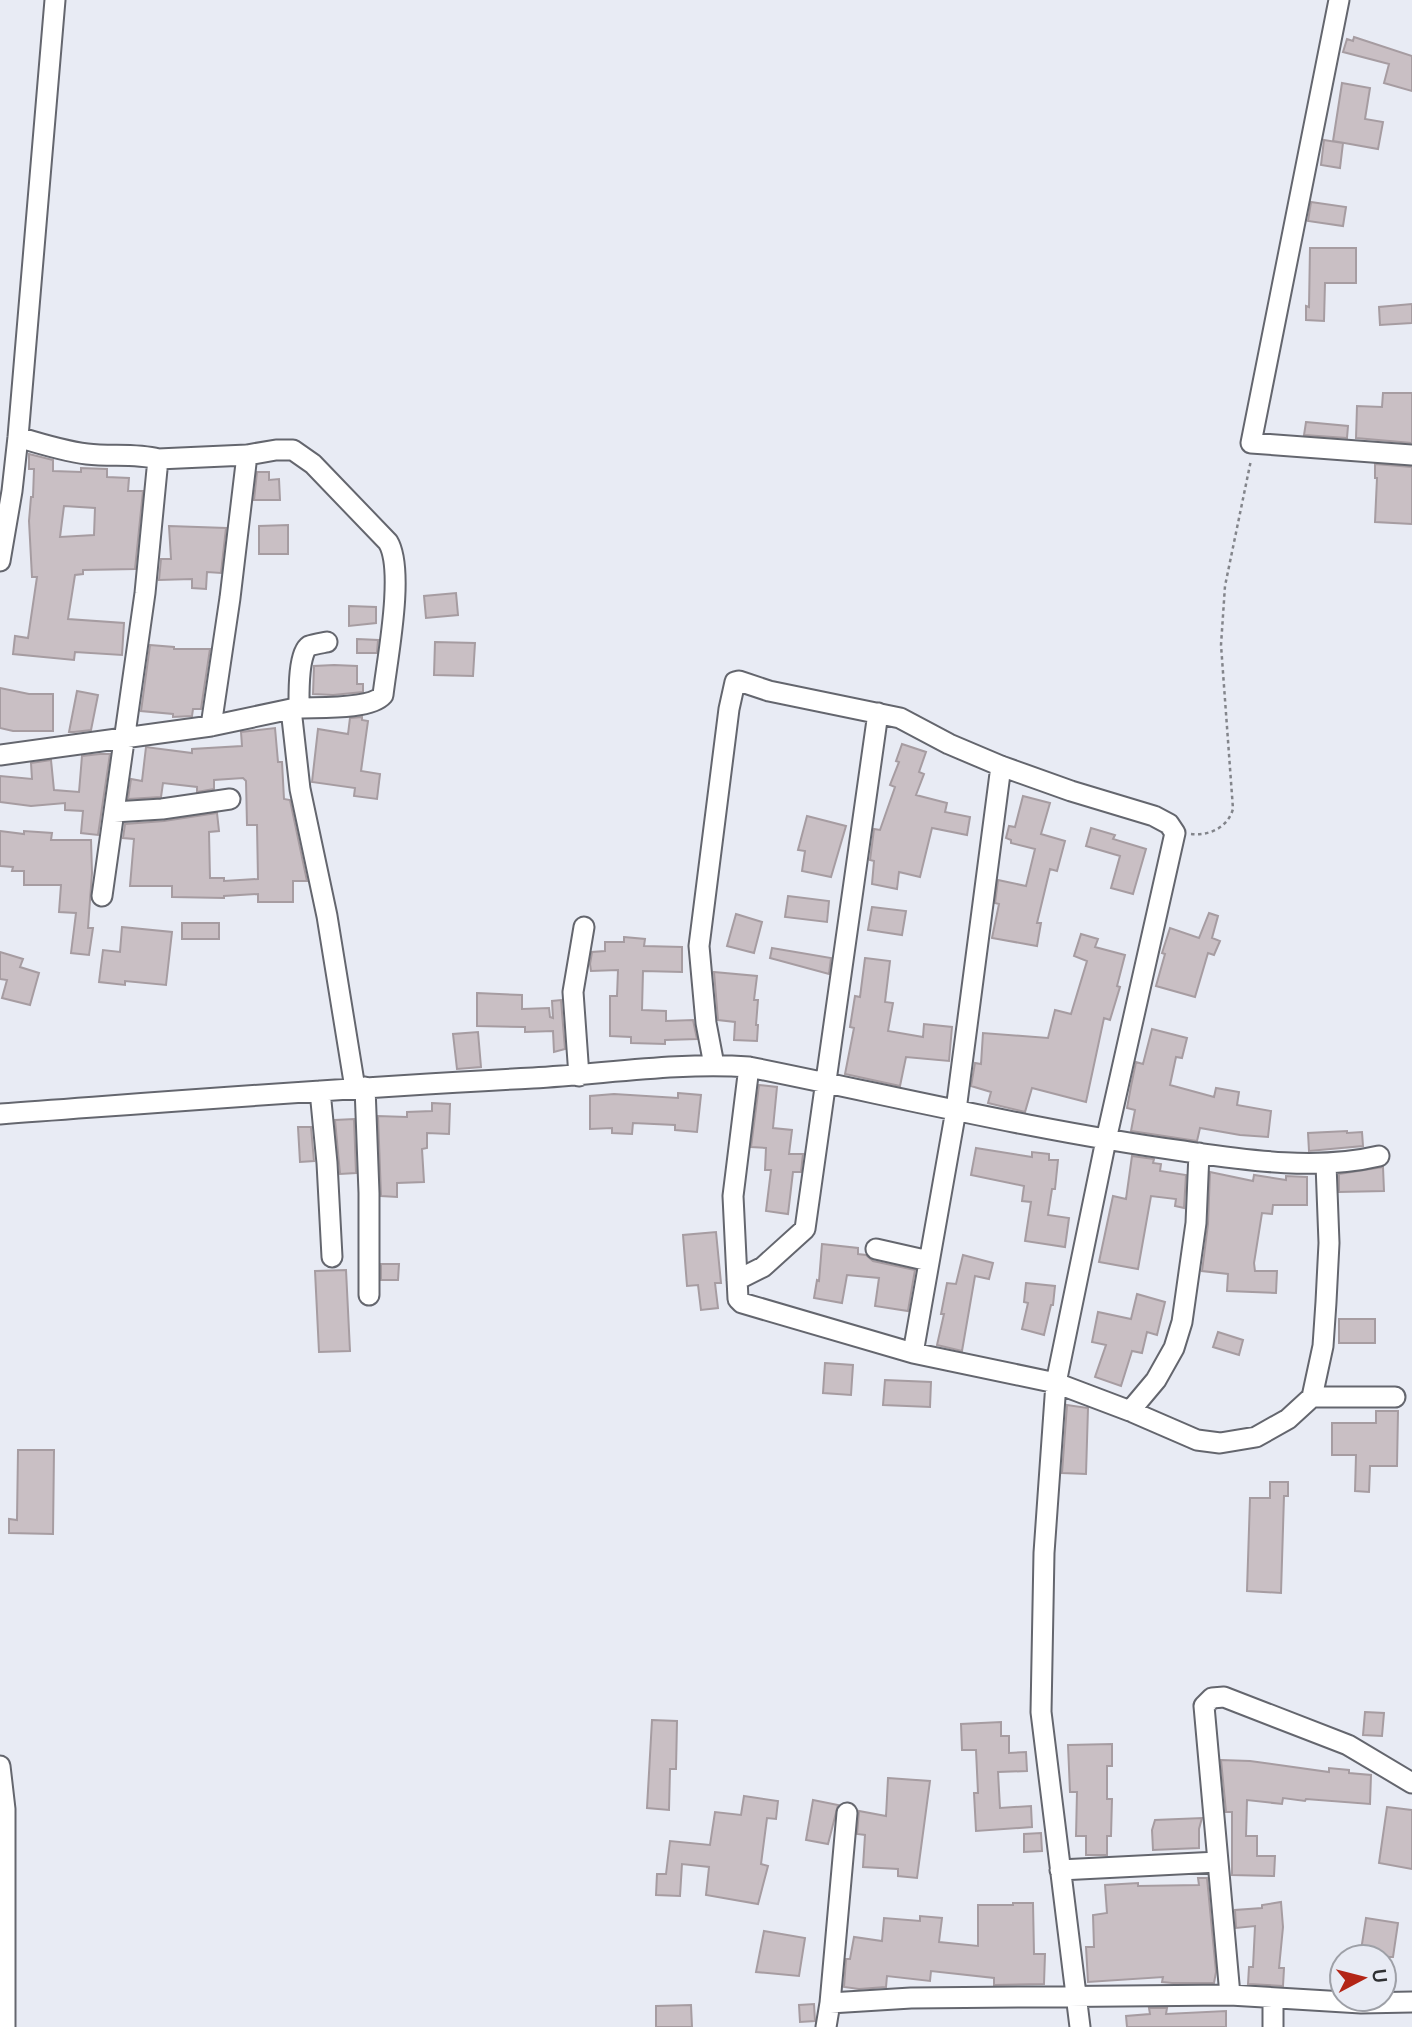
<svg xmlns="http://www.w3.org/2000/svg" width="1412" height="2027" font-family="Lato,sans-serif">
  <style>
    .building { fill: #c9bfc4; stroke: #a69ca1; stroke-width: 2; fill-rule: evenodd }
    .lines { fill: none; stroke-linecap: round; stroke-linejoin: round }
    .minor-casing { stroke: #64666e; stroke-width: 23 }
    .path { stroke: #83858b; stroke-width: 2.5; stroke-dasharray: 3.5 3.5; stroke-linecap: butt }
    .minor { stroke: #fff; stroke-width: 19 }
  </style>
  <rect width="100%" height="100%" fill="#e8ebf4"/>
  <path class="building" d="M1354,37l58,19v35l-28,-8 5,-19 -46,-12 4,-13 6,2z
    M1342,83l28,5 -5,31 18,3 -5,27 -45,-8z
    M1324,140l19,3 -3,25 -19,-3z
    M1311,202l35,5 -3,19 -35,-5z
    M1310,248h46v35h-31l-1,38 -18,-1v-14l3,1z
    M1412,304v19l-32,2 -1,-18z
    M1383,393h29v50l-56,-5 1,-32 25,1z
    M1306,422l42,4 -1,12 -43,-3z
    M29,454l24,6v11l28,1v-4l26,1v8l22,1 -1,13h15l-8,78 -52,1v4l-8,1 -7,44 56,4 -2,32 -47,-3 -1,8 -61,-6 2,-18 13,2 9,-61h-5l-3,-56 2,-24h2l1,-28h-5zM64,506l31,2 -1,27 -34,2z
    M1375,464l37,3v57l-37,-2 2,-44h-2z
    M257,472h12v8l10,-1 1,21h-26z
    M288,525v29h-29v-28z
    M169,526l57,2 -5,45 -14,-1 -1,17 -14,-1v-9l-33,1 2,-21h10z
    M456,593l2,22 -32,3 -2,-22z
    M349,606l27,1v16l-27,3z
    M357,639l21,1 -1,13h-20z
    M435,642l40,1 -2,33 -39,-1z
    M150,645l24,2v2h36l-9,60h-8l-1,7 -19,1v-3l-32,-3z
    M334,665l23,1v18h6v8l-30,3 -20,-1 1,-28z
    M0,688l29,6h24v37h-40l-13,-3z
    M77,691l21,4 -7,35 -17,2h-5z
    M362,717v3l6,1 -7,50 19,3 -3,25 -23,-3 1,-8 -43,-6 6,-53 30,5 2,-16z
    M275,728l3,34h4l2,37 6,1 17,81h-14v21h-35v-8l-34,2v2l-52,-1v-11h-42l4,-47 -11,-1 2,-14 39,-3 53,-8 2,18 -10,1 1,46h14v3l34,-2 -1,-54h-10l-1,-44 -3,-3 -29,2v9l-17,3v-5l-34,-4 -2,14 -33,2 3,-20 11,2 4,-34 46,6v-4l50,-3 -1,-14z
    M902,744l24,8 -7,20 5,2 -8,21 31,8 -2,9 25,5 -3,18 -35,-7 -12,49 -21,-5 -2,17 -25,-5 2,-23 -4,-1 4,-31 6,1 15,-43 -5,-2 9,-23 -3,-1z
    M100,754h10l-12,81 -17,-2 2,-22 -18,-1v-7l-34,3 -31,-4v-26l32,3 -1,-16 20,-3 3,30 25,2 3,-36z
    M1023,796l27,7 -9,31 24,7 -8,30 -7,-2 -13,54h4l-4,23 -45,-8 7,-34 -4,-1 3,-23 28,6 9,-37 -24,-6v-3l-5,-2 3,-12 6,1z
    M807,816l39,10 -15,51 -29,-6 3,-20 -7,-1z
    M1091,828l24,7 -2,4 33,10 -13,45 -22,-6 9,-32 -34,-10z
    M0,831l24,3v-3l28,2 -1,7h40l1,33 -4,55h5l-4,27 -18,-2 5,-40 -17,-1 2,-27h-37v-14h-12l1,-4 -13,-1z
    M788,896l41,5 -2,21 -42,-5z
    M872,907l34,4 -4,24 -34,-5z
    M1209,913l9,3 -6,22 8,3 -6,14 -6,-2 -13,44 -39,-11 9,-32 -3,-1 8,-25 29,10z
    M736,914l26,8 -8,31 -27,-7z
    M182,923h37v16h-37z
    M122,927l50,5 -6,53 -41,-4v4l-26,-3 4,-32 17,2z
    M1081,934l17,5 -3,8 30,8 -8,31 3,1 -10,33 -6,-2 -18,84 -54,-14 -7,24 -37,-9 3,-11 -20,-6 4,-23 6,1 2,-31 65,5 7,-28 16,4 16,-53 -13,-5z
    M624,937l21,2 -1,7 38,1v25l-39,-1 -1,39 24,1v10l27,-1 4,19 -32,1v4l-34,-1v-6l-21,-1v-40h7l1,-26 -27,1 -1,-7 2,-12 13,-1v-9h19z
    M772,948l59,10 -2,16 -59,-16z
    M0,952l23,7 -3,8 19,6 -9,32 -28,-7 5,-18 -7,-1z
    M865,958l25,3 -5,41 8,1 -5,28 35,6 1,-13 28,3 -3,34 -43,-4 -6,29 -55,-12 9,-46 -4,-1 5,-31 5,1z
    M714,972l43,4 -3,24h4l-2,25h2l-1,16 -23,-1 1,-18 -17,-2z
    M477,993l45,2v14l27,-1 1,9 3,1 -1,-17 9,-1 4,49 -11,3 -1,-21 -28,1v-5l-48,-1z
    M1152,1029l35,9 -5,20 -6,-1 -6,28 44,12 2,-9 23,4 -2,13 34,6 -3,26 -28,-2 -40,-7 -3,13 -66,-10 4,-21 -8,-2 4,-22 5,-24 7,2z
    M478,1032l3,35 -24,2 -4,-35z
    M759,1085l18,2 -4,41 19,2 -3,24h14l-2,18h-8l-5,42 -22,-3 5,-41h-6l1,-22 -15,-1z
    M678,1093l23,2 -4,37 -22,-2v-5l-42,-2 -1,11 -20,-1v-5l-22,1v-33l24,-2 64,4z
    M432,1103l18,1 -1,30 -22,-1v15l-5,1 2,33 -27,1v14l-16,-1 -3,-80 29,1v-5l25,-1z
    M354,1119l2,54 -16,1 -5,-54z
    M298,1127h13l3,34 -14,1z
    M1347,1131v2l15,-1 1,14 -54,5 -1,-18z
    M976,1148l56,9v-5l17,2v6h9l-3,29h-3l-4,26 21,3 -4,29 -40,-6 6,-39 -9,-1 2,-15 -53,-11z
    M1132,1156l22,3 -1,4 8,1 -1,7 26,4 -2,33 -9,-2 1,-7 -25,-3 -13,73 -39,-7 14,-66 13,3z
    M1383,1167l1,24 -45,1v-18z
    M1210,1172l43,9 1,-6 32,5v-4l21,1v28h-34l-1,9 -10,-1 -8,50 1,8h22l-1,22 -49,-2 1,-17 -26,-3 6,-47z
    M716,1232l5,51h-6l3,25 -17,2 -3,-25 -11,1 -4,-51z
    M822,1244l36,4v6l8,1 7,6 42,9 -7,41 -33,-5 4,-28 -32,-3 -5,28 -28,-5 3,-18 2,1z
    M963,1255l30,8 -4,16 -14,-3 -13,75 -25,-6 7,-31h-3l6,-31 9,1z
    M381,1264h18l-1,16h-17z
    M346,1270l4,81 -31,1 -4,-81z
    M1026,1283l29,3 -2,19h-2l-7,30 -22,-6 6,-26 -4,-1z
    M1137,1294l28,8 -8,33 -10,-3 -5,21 -10,-2 -11,35 -26,-9 11,-32 -14,-3 6,-30 33,7z
    M1339,1319h36v24h-36z
    M1218,1332l25,8 -4,15 -26,-8z
    M825,1363l28,2 -2,30 -28,-2z
    M885,1380l46,2 -1,25 -47,-2z
    M1067,1405l21,3 -2,66 -24,-1z
    M1376,1411h22l-1,55h-27l-1,26 -14,-1 1,-36h-24v-32h44z
    M18,1450h36l-1,84 -44,-1v-14l8,1z
    M1270,1482h18v14h-4l-3,97 -34,-2 3,-93h20z
    M1365,1712l19,1 -2,23 -19,-1z
    M652,1720l25,1 -1,48h-6l-1,41 -22,-2z
    M1001,1722v14h8v17l17,-1 1,19 -29,1 2,36 31,-2 1,21 -56,4 -2,-38h4l-2,-43h-14l-1,-26z
    M1112,1744v22h-5v33h5l-1,37h-4v19h-21v-19h-10l1,-44h-7l-2,-47z
    M1221,1760l29,1 79,11v-4l20,2v3l22,2 -1,29 -64,-5 -1,2 -22,-3 -1,6 -35,-4 -1,36h11v20h18l-1,20 -42,-1v-63h-6z
    M888,1778l42,3 -13,97 -19,-2v-7l-35,-2 2,-32 -8,-1 2,-23 27,5z
    M744,1796l34,5 -2,18 -9,-1 -6,46 7,2 -10,38 -52,-9 3,-28 -27,-3 -2,32 -24,-1 1,-21h9l4,-33 40,4 5,-33 26,3z
    M813,1800l25,5 -10,39 -22,-4z
    M1387,1807l25,3v59l-33,-6z
    M1202,1818l-3,11v19l-46,2 -1,-20 3,-10z
    M1041,1833l1,18 -18,1v-18z
    M1198,1878h9l9,94 -2,11h-42l-10,-1 1,-5 -75,5 -2,-35h8l-1,-32 14,-2 -2,-28 33,-2v3l61,-1z
    M1281,1902l2,25 -4,41h5l-1,18 -35,-2 1,-17h4l2,-41 -19,2 -1,-18 27,-2v-3z
    M1013,1903h20l1,51h11l-1,30 -50,1v-7l-63,-7 -1,10 -43,-5 -1,11 -27,2 -15,-2 2,-28h4l4,-22 28,4 2,-23 36,3v-5l22,2 -3,24 39,4v-41h35z
    M1366,1918l32,5 -5,34h-33z
    M764,1931l41,7 -6,38 -43,-4z
    M814,2004l1,17 -15,1 -1,-17z
    M691,2005l1,22h-36v-21z
    M1149,2008h18l-1,6 60,-3v16h-99l-1,-11 24,-2z"/>
  <g class="lines">
    <g class="minor-casing">
      <path id="minor" d="M1339,0l-88,443 161,12
        M18,437c23,7 45,14 69,17 24,3 48,-1 71,5l89,-4 29,-5h17l20,14 75,78c17,28 -1,118 -5,153 -13,15 -64,12 -84,13
        M0,561l12,-70 6,-54 37,-437
        M327,642c-5,1 -13,2 -18,4 -11,7 -10,49 -10,62l-8,1 9,80 27,127 28,172
        M211,726l19,-128 17,-143
        M0,755l211,-29 80,-17
        M114,812l48,-3 68,-10
        M102,896l43,-303 13,-134
        M714,1065l-8,-42 -7,-77 30,-237 6,-27 4,-1 30,10 131,27 49,26 52,22 70,25 83,25 15,8 6,9 -69,307 -50,243 -12,170 -3,159 39,315
        M749,1067l-16,129 5,103 4,4 171,50 143,30 74,28 67,29 23,3 36,-6 32,-18 24,-22 11,-51 3,-44 3,-59 -3,-79
        M579,1076l-6,-84 11,-65
        M365,1087l4,106v102
        M320,1091l7,72 5,94
        M0,1114c178,-13 355,-27 533,-36 72,-4 145,-16 216,-11 145,29 288,64 434,84 63,9 133,20 196,5
        M876,1249l53,12
        M737,1280l26,-13 42,-38 73,-516
        M913,1353l43,-243 45,-344
        M1312,1397h83
        M1130,1411l26,-31 18,-32 8,-26 14,-99 3,-70
        M0,1766l5,43v218
        M1060,1870l158,-8
        M1230,1995l-26,-289 8,-8 12,-1 124,48 64,38
        M1273,1999v28
        M830,2003l17,-190
        M826,2027l4,-24 81,-5 319,-3 131,8 51,-1"/>
    </g>
    <path class="path" d="M1191,834c19,2 37,-7 42,-25l-12,-164 4,-59 26,-126"/>
    <use href="#minor" class="minor"/>
  </g>
  <g transform="translate(1363 1978) rotate(83)"><circle r="33" fill="#e8ebf4" stroke="#9ea0a7" stroke-width="2"/>
  <path d="M0-5L12 26L0 18L-12 26Z" fill="#b32516"/>
  <text y="-10" font-size="19" font-weight="bold" text-anchor="middle" fill="#2f3033">U</text>
  </g>
</svg>
